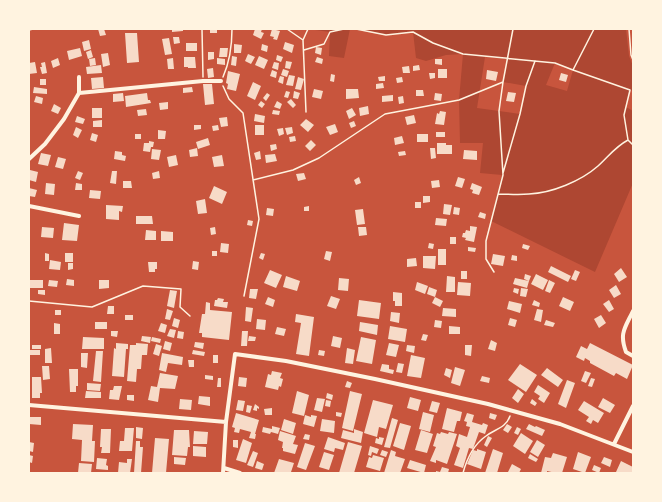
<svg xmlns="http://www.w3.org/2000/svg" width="662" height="502" font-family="Karla,sans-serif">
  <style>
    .green { fill: #ae4732; fill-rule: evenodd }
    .building { fill: #f7dbc8 }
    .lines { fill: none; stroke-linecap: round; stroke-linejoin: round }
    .path { stroke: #fff3e0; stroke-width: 1.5 }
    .minor { stroke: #fff3e0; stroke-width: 4 }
  </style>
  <rect width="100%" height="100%" fill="#c8553d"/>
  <path class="green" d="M308,29h42l-6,29 -15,-2 1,-24z
    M356,29h270l3,27 4,10v25l-3,-1 -4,17 7,4v72l-38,89 -104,-51 11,-46 -22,-2 3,-30h-23l-1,-43 4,-46 -17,1 -20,6 -10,-3 -3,-26 -27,3zM485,57l22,2 -4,23 23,4 -6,28 -43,-6zM555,63l18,7 -6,21 -21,-6z"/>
  <path class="building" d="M98,29h6l2,6 -6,1z
    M172,29h11v2l-11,1z
    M210,29h7v4h-7z
    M255,29h7l-1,3 3,1 -3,6 -8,-4z
    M272,29l8,2 -3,9 -4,-1 1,-2 -4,-1z
    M125,33h12l2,29 -12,1z
    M173,37h6l1,6 -6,1z
    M169,38l3,16 -7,1 -3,-16z
    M89,40l2,9 -7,2 -2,-9z
    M285,42l9,3 -2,8 -9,-4z
    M186,43h11v8h-11z
    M234,44l8,1 -1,8h-7z
    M262,44l6,2 -1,6 -6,-2z
    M316,47l6,1 -1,7 -6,-2z
    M80,48l2,8 -13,4 -2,-9z
    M220,48h8l-1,9h-8z
    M91,50l2,7 -5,2 -2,-7z
    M208,52h6v7l-6,1z
    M108,53l2,12 -7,2 -2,-13z
    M248,54l7,3 -4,7 -6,-3z
    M277,55l6,2 -2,5 -5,-2z
    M232,56l5,1 -1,9 -5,-1z
    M259,56l9,4 -4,9 -9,-4z
    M184,57h11l1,11h-8v-1h-4z
    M317,57l6,2 -1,5 -7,-2z
    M58,58l2,7 -7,3 -2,-7z
    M95,58l1,7 -6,1 -1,-7z
    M173,58l1,11h-6l-1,-10z
    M217,58l8,1v6l-8,-1z
    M435,59h7v6l-7,-1z
    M286,61l6,1 -2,7 -5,-1z
    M35,62l2,11 -8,1v-11z
    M45,62l2,11 -5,1 -2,-7h2l-1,-4z
    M274,62l5,1 -1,7 -6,-2z
    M101,65l1,8 -15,1 -1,-7z
    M419,65l1,5 -7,1v-5z
    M409,66l1,7h-7l-1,-6z
    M213,68l1,9 -6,1 -1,-9z
    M283,69l6,2 -2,6 -6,-2z
    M438,69h9v9h-9z
    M272,70l5,2 -1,6 -6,-2z
    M487,70l11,2 -2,9 -10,-2z
    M228,71l12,3 -4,17 -9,-2 1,-5 -2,-1z
    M429,73h6v5l-5,1z
    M561,73l7,2 -2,7 -7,-2z
    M331,74l4,1 -1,7 -4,-1z
    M289,75l6,1 -2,10 -7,-1z
    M280,76l4,1 -1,7 -5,-2z
    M385,76v5h-6l-1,-4z
    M103,77l1,11 -12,1 -1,-11z
    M298,77l6,2 -3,11 -6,-1z
    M402,77l1,5 -6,1 -1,-5z
    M40,79h6v6h-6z
    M253,82l8,4 -6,14 -8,-4z
    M383,83l1,5 -8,1v-5z
    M203,84h9l2,20 -9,1z
    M34,87l13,2v5l-14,-1z
    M192,87l1,5 -10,1v-5z
    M314,89l9,2 -2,8 -9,-2z
    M346,89h12l1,9 -13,1z
    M416,90h7l1,6h-8z
    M286,91l4,1 -2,6 -4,-1z
    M294,91l6,2 -2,6 -5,-1z
    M508,92l8,1 -2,9 -8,-1z
    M123,93l1,8 -11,1v-8z
    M147,93l1,7h2l1,3 -25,4 -1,-11z
    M267,93l3,2 -4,6 -3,-3z
    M435,93l7,1 -1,7 -7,-1z
    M393,95v6l-11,1v-6z
    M36,96l7,2 -1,6 -8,-2z
    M403,96l1,7 -5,1 -1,-7z
    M291,99l5,6 -3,3 -6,-6z
    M261,101l4,3 -3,4 -4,-3z
    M277,101l5,3 -2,5 -6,-2z
    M168,102v7l-8,1 -1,-7z
    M54,104l7,4 -3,6 -7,-3z
    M368,106l1,8 -9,2 -1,-8z
    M92,108h10v10h-10z
    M352,108l4,7 -7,4 -3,-8z
    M146,109l1,6 -9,1 -1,-6z
    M273,110l7,1 -1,4 -7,-1z
    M440,111l6,1 -2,13 -9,-1 2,-11 2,1z
    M255,114l10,2 -1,7 -10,-2z
    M414,115l2,8 -9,2 -2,-8z
    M77,116l8,3 -2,5 -8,-2z
    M227,117l1,9 -7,1 -2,-9z
    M306,119l8,6 -6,7 -8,-7z
    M102,120v7h-9v-6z
    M354,121l2,5 -5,2 -2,-5z
    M335,124l3,8 -8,3 -4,-8z
    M194,125h7v4l-7,1z
    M218,125l1,5 -6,1 -1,-5z
    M255,125h9v10h-9z
    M76,127l6,3 -4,8 -5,-3z
    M292,127l1,6 -6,2 -2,-7z
    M283,128l1,6 -5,2 -2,-7z
    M158,130l8,1 -1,8h-7z
    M436,132h9v5h-9z
    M92,133l6,2 -2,7 -6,-2z
    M135,134h6v5h-6z
    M417,134h11v8h-11z
    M295,136l1,5 -6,1 -1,-5z
    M402,136l2,7 -9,2 -1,-7z
    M208,138l2,7 -12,4 -2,-7z
    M311,140l5,5 -6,6 -5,-5z
    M149,141l5,1 -1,5h-2l-1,5 -7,-1 1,-8h5z
    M437,143h9v2h6v9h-15z
    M276,144l1,5 -6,2 -1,-6z
    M197,148l1,8 -8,1 -1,-7z
    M430,148h5l1,10 -5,1z
    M152,149l9,1 -2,10 -8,-1z
    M464,150l13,1v9l-14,-1z
    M115,151l7,1v3l4,1 -1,5 -11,-2z
    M260,151l1,8 -5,1 -2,-7z
    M405,151l1,4 -7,1 -1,-4z
    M41,153l10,2 -3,11 -10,-2z
    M275,154l2,7 -11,2 -1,-8z
    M176,155l2,10 -9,2 -2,-10z
    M222,155l2,11 -10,1 -2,-10z
    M58,157l8,2 -3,10 -8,-2z
    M30,170l8,2 -2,10 -7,-2z
    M78,171l5,2 -3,7 -5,-2z
    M112,171h5l-1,13 -6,-1z
    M159,171l1,7 -7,1 -1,-6z
    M304,173l2,6 -8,2 -2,-7z
    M359,177l2,6 -5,2 -2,-5z
    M458,177l7,2 -3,9 -7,-2z
    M439,180l1,7 -8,1 -1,-7z
    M123,181h8l1,7h-9z
    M46,183l9,1 -1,11 -9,-1z
    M76,183l6,1v6h-7z
    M472,183l10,4 -3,8 -7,-2 1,-3 -3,-1z
    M214,186l13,6 -5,12 -13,-6z
    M29,188l8,2 -2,7 -6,-1z
    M90,190l11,1 -1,8 -11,-1z
    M423,196h7v6l-7,1z
    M205,199l2,14 -9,1 -2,-13z
    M415,202h6v6h-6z
    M444,204l8,1 -2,10 -7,-1z
    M106,205l17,1 -1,6 -3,-1v9l-13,-1z
    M309,206v5h-5v-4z
    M454,207l6,1 -1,7 -6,-1z
    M267,208l7,1 -1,7 -7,-1z
    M363,209l2,15 -8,1 -2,-15z
    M480,212l6,2 -1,5 -7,-2z
    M136,216h16l1,8h-17z
    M436,218l11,1 -1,7 -11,-1z
    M248,220l5,1 -1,5 -5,-1z
    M64,223l15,2 -2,16 -15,-1z
    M470,226l7,1 -3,15 -9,-2 1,-2 -4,-1 1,-4h2l1,-3 4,1z
    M42,227l12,1 -1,10 -12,-1z
    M215,227l1,7 -5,1 -1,-7z
    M358,227h8l1,8 -8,1z
    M146,230l10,1v9h-11z
    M161,231l12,1v9h-12z
    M450,237h6v7h-6z
    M221,243l8,1 -1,9 -8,-1z
    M429,243l5,1 -1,5 -5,-1z
    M523,244l7,2 -2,4 -6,-2z
    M468,247l8,1 -1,4 -7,-1z
    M438,249h8v16h-8z
    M212,251h5v5h-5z
    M326,251l6,1 -2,9 -6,-2z
    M45,253l4,1v7h-4z
    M65,253h8v9h-8z
    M261,253l4,1 -2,6 -4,-2z
    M493,254l12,2 -2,10 -12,-2z
    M512,255l5,1v5l-6,-1z
    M423,256h13l-1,13 -12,-1z
    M416,258l1,8 -10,1v-8z
    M50,260l11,2 -1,8 -11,-1z
    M193,261l6,1 -1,8 -6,-1z
    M148,262h9v7h-2v3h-6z
    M68,263h5v6l-5,1z
    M551,266l20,10 -3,6 -20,-10z
    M621,268l6,9 -8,5 -5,-8z
    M270,270l12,5 -6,13 -12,-5z
    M575,270l5,2 -4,9 -5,-2z
    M461,271h6v8h-6z
    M525,274l6,2 -2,5 -5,-2z
    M536,274l12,6 -5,10 -12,-6z
    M286,276l14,5 -3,10 -14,-4z
    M447,276l8,1v15h-9z
    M339,278l10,1 -1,12 -10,-1z
    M515,278l14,3 -2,7 -14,-4z
    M67,279l7,1v6l-8,-1z
    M29,280h14v8h-14z
    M49,280l9,1 -1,6 -9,-1z
    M99,280h10v8l-10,1z
    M549,280l6,3 -5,10 -5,-2z
    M417,282l11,4 -3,8 -10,-4z
    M458,282l13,1 -1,13 -13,-1z
    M616,285l5,9 -7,4 -5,-8z
    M429,287l8,3 -2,7 -8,-3z
    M514,288l5,1 -1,5 -5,-2z
    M521,288l7,1 -2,8 -6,-1z
    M250,289h8l-2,10 -7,-1z
    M38,290h7v5l-7,-1z
    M170,290l7,1 -3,17 -7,-2z
    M393,292l9,1v13h-7v-5h-2z
    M331,296l9,3 -4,10 -9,-3z
    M268,297l7,3 -2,7 -8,-3z
    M435,297l8,4 -3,6 -8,-4z
    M563,297l11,5 -4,9 -11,-5z
    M218,298l6,1 -1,3h5l-1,6 -13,-2 1,-6h2z
    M359,300l22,3 -2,16 -22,-3z
    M534,300l6,3 -1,4 -7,-2z
    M609,300l5,9 -5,3 -6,-8z
    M509,301l13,3 -2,9 -13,-4z
    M206,302l4,1v7l22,2 -3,28 -27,-3v-4h-3l3,-19h3z
    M108,306h6v8h-7z
    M246,307l7,1 -2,14 -6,-1z
    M443,308l13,1v8l-14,-1z
    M167,309l6,2 -3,9 -5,-1z
    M537,309l6,1 -2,12 -7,-2z
    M55,310h6v5h-6z
    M391,312l9,1 -1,10 -9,-2z
    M296,314l18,3 -5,39 -13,-2 5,-31 -6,-1z
    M125,315h8v5h-8z
    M601,315l5,8 -7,5 -5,-9z
    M174,318l6,2 -2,8 -6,-2z
    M510,318l7,2 -2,7 -7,-2z
    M257,319l9,1 -1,10 -9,-1z
    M435,320l7,1 -1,7 -7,-1z
    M546,320l9,3 -2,4 -9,-2z
    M95,322h12v7h-12z
    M360,322l18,3 -1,10 -18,-4z
    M54,323l6,1v10h-6z
    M161,323l6,2 -2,8 -7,-2z
    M390,326l17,3 -2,13 -17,-3z
    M449,326l11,1v7h-11z
    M277,327l9,2 -2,7 -9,-2z
    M170,329l6,1 -2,8 -7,-2z
    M111,331h7l-1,6 -6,-1z
    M178,331l6,1 -1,7 -6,-1z
    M242,331h6l-1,15h-6z
    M423,334l5,1 -2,6 -5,-1z
    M142,336l9,1 -1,6 -9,-2z
    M249,336l7,1 -1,4h-7z
    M333,336l9,2 -2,10 -9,-2z
    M83,337l21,1v11h-22z
    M152,337l9,2 -1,4 -9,-2z
    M361,337l15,3 -4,24 -16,-3z
    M491,340l6,3 -2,8 -7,-2z
    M165,341l7,2 -2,8 -7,-2z
    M195,342l9,1 -1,6 -9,-2z
    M116,343l12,1v5h-2l-2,28 -12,-1 2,-28 2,1z
    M136,343l12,1 -1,11h-5l-1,14h-4l-1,13 -9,-1 3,-36h6z
    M389,343l10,2 -3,12 -10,-2z
    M590,343l43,22 -6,14 -11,-6 -2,3 -24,-13v-2l-5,-3 -1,3 -8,-4 5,-11 6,3z
    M156,344l6,2 -3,10 -6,-2z
    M32,345h9v4h-9z
    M407,345l8,1 -1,7 -8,-2z
    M465,345h7l-1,11 -6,-1z
    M51,348l1,15h-7v-14z
    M347,348l8,2 -2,14 -8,-1z
    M30,350h10v5h-10z
    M193,350l12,2 -1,4 -12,-2z
    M319,350l6,1 -1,5 -6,-1z
    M96,351h7l-2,31 -8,-1z
    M81,353h7l-1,15 -6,-1z
    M162,353l21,4 -1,8 -14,-2 -2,9 -7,-2z
    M213,355h5v8h-5z
    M411,355l14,3 -4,20 -14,-2z
    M188,360h6v7h-5z
    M398,363l6,1 -2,9 -6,-1z
    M382,364l7,1v4l5,1 -1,4 -13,-3z
    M520,364l17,11 -11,17 -18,-12z
    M42,366h7l1,13 -7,1z
    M455,367l10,3 -5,16 -9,-3z
    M446,368l6,2 -2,8 -6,-3z
    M547,368l16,12 -5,7 -17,-12z
    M69,369h9v17h-2v6h-6z
    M272,371l10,2 -2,5 3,1 -2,8 -2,-1 -1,4 -13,-3 3,-13 3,1z
    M585,371l6,2 -5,10 -5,-2z
    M160,373l18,3 -3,13 -15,-1 -2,14 -10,-2 3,-14 6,1z
    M205,375l8,1v4l-8,-1z
    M482,376l8,2 -1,5 -9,-2z
    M32,377h9l1,16h-2v5h-8z
    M239,377l8,1 -1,9 -8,-1z
    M218,378h3v9h-4z
    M591,378l4,1 -3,8 -4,-1z
    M567,380l8,3 -9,25 -8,-4z
    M347,381l5,2 -2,5 -5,-1z
    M87,383l14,1 -1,7 -13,-1z
    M538,385l12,8 -6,10 -6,-4 2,-3 -6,-4z
    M114,386h8l-3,14 -10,-1 1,-9h3z
    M518,389l6,5 -6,9 -6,-5z
    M86,391l15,1v6h-16z
    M297,391l12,4 -5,21 -12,-3z
    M350,391l12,3 -9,37 -11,-3z
    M327,393l6,2 -1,5 -6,-2z
    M127,395h7v6l-7,-1z
    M199,396l11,1v9l-12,-2z
    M410,397l11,3 -3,11 -11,-3z
    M317,398l8,1 -3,13 -8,-2z
    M603,398l12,7 -5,8 -12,-6z
    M180,399l12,1 -1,10 -12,-1z
    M532,399l5,4 -2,3 -5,-3z
    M238,400l7,1 -2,10 -7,-1z
    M326,400l5,1 -1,6 -5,-1z
    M373,400l20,5 -7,24 -7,-2 -2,10 -13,-4z
    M432,401l8,2 -3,10 -8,-2z
    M584,401l20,12 -6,10 -5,-3 -2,4 -5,-3 3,-4 -11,-7z
    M255,404l4,3v2l-2,-1v3l-4,-1z
    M247,405l5,1 -2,7 -4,-1z
    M272,408v7h-7l-1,-6z
    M447,408l15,4 -2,9h-3l-3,11 -12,-3z
    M336,412l6,1 -1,4 -5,-1z
    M423,412l11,3 -4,17 -11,-3z
    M236,413l23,7 -4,14h1l-1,5 -6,-1 2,-6 -11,-3 -1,4 -5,-1 1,-4 -3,-1z
    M467,413l7,2 -2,7 10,3 1,-2 5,2 -3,9 -6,-2 -6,17 -4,-1 -6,20 -9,-3 6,-17 -4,-2 3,-12 8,3 3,-10 -4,-1 1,-4 -3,-1z
    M490,413l7,2 -2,5 -6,-2z
    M305,415l6,2v-2l6,1 -3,11 -11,-3z
    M29,417h12v8l-12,-1z
    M392,418l6,2 -8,28 -6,-1z
    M284,419l12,4 -3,11 -12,-4z
    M322,419l13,2 -1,12 -14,-2z
    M400,423l11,3 -7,24 -11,-4z
    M73,424l20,1 -1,16h3l-1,21 -13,-1 1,-21 -10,-1z
    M507,424l5,3 -4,6 -5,-3z
    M529,424l6,3 1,-1 9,4 -3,6 -16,-7z
    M272,426l8,2 -2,6 -7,-2 -1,2 -8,-2 1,-5 9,2z
    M136,427l7,1 -1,11 -6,-1z
    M517,427l4,2 -3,6 -4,-2z
    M125,428h9l-2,23h-13l1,-10h4z
    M101,429h10l-1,24h-9l1,-6h-2z
    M354,429l9,3 -2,11 -20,-5 2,-8 11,3z
    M174,430h15l1,17h-2l-1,9 -15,-1z
    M421,430l12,4 -6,19 -12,-3z
    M194,431l14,1 -1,12h-14z
    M280,431l16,5 -3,8 5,1 -3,9 -12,-3v-3h-1l1,-6 -5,-2z
    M441,432l7,2 1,-2 8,2 -10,30 -11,-4v3l-6,-2 6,-14 -3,-1 4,-13 3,1z
    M521,433l12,8 -8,13 -12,-8z
    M305,434l5,1 -1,5 -6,-1z
    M488,436l4,2 -5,9 -3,-2z
    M328,437l17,6 -2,7 -8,-2 -1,4 -10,-3z
    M379,437l5,1 -2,7 -7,-2 1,-5 3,1z
    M155,438l14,1 -3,34h-14z
    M243,439l9,4 -6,20 -10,-3z
    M233,440h5v8l-5,-1z
    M537,440l8,5 -7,12 -8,-5z
    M136,441h4v6h3l-2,26h-7z
    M29,442l5,1 -1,9 -4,-1z
    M348,442l14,4 -8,27h-15z
    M305,443l10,3 -9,24 -9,-3z
    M193,446l13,1v10l-13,-1z
    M370,446l9,3 -2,5 -5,-2 -1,4 -3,-1z
    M477,449l9,3 -5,17 -14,-5 6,-14 4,1z
    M493,449l10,4 -6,20h-12z
    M382,450l6,2 -2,5 -6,-2z
    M391,450l5,2 -1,4 10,3 -5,14h-16z
    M253,451l5,2 -5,14 -6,-2z
    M324,452l10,3 -5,15 -10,-3z
    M578,452l13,5 -6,16 -12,-4z
    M553,453l14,4 -5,16h-6l-9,-2v2h-6l4,-16 6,1z
    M530,454l8,5 -2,3 -8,-4z
    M29,455l4,1 -1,7 -3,-1z
    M373,455l11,3 -4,13 -14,-4 3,-10 3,1z
    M174,457l12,1 -1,7 -11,-1z
    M604,457l8,3 -2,7 -9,-4z
    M97,458l10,1 -1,6 2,1v4l-12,-1z
    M127,459h5l-2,14h-12l1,-11 8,1z
    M279,459l15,4 -3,9 -17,1z
    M410,460l16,5 -2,8 -17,-5z
    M257,461l7,3 -2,6 -7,-2z
    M621,461l12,6v6l-17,-1z
    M79,463l13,1 -1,9h-13z
    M512,464l9,5 -2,4 -11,-1z
    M594,465l7,3 -2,5 -7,-3z
    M442,467l7,2 -1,4h-12v-2l4,1z"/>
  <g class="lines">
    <path class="path" d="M202,29l1,48
      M287,29l16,11 3,72
      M356,29l30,6 27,-3 20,11 30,11 92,9 18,7
      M594,29l-21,41 57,20 -6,25 4,25 5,5
      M629,29l2,26 2,5
      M29,30l4,-1
      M303,40l5,-11
      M304,50l20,-6 6,-12 14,-3
      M223,77c7,-16 9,-31 9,-48
      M223,86l6,13 14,14 16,106 -15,77
      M503,173l17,-59 6,-28 9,-25
      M253,180l40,-10 26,-12 66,-44 74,-14 44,-18 10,-53
      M498,194c10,0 20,1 31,0 23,-1 52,-13 69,-28 11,-10 17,-19 30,-26
      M494,272l-8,-13v-18l17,-66 -4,-64 4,-29
      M29,301l63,6 51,-21 38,3 -1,18 10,9
      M463,473c4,-15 10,-28 23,-37 9,-7 20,-8 24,-20"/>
    <path class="minor" d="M79,93l124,-12h18
      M29,159l16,-15 19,-25 15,-26v-16
      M29,206l50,10
      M633,311c-8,17 -14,22 -7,41l7,4
      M29,405l197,17
      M614,444l19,-38
      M224,468l16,5
      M223,473l3,-51 9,-68 51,7 89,18 113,25 72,20 73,28"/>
  </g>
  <rect width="662" height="502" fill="none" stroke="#fff3e0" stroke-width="60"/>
</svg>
